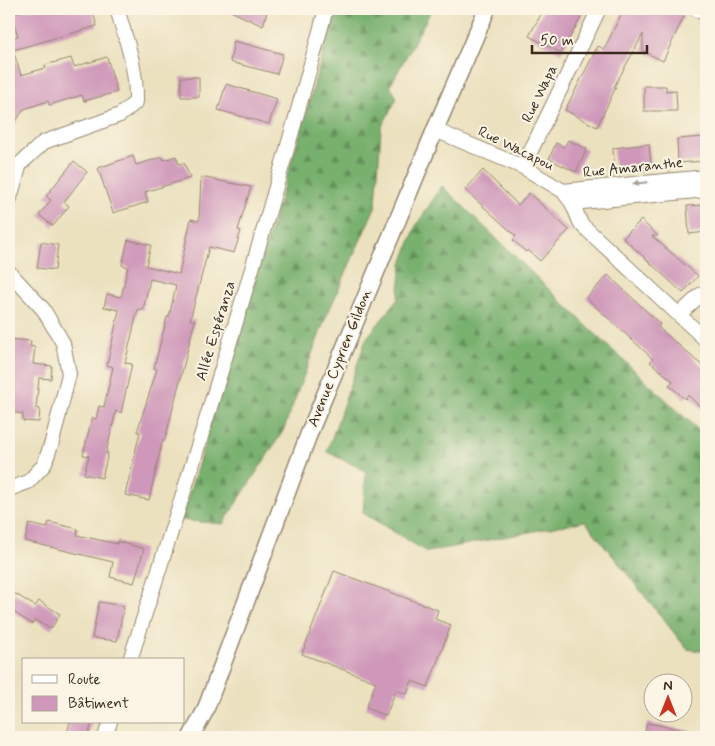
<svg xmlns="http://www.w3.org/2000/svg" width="715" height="746" font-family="Mynerve,sans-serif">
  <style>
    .forest { fill: url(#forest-firs); stroke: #5a6d46 }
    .building { fill: #cf98ba }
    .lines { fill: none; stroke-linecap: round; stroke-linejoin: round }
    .minor-casing { stroke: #93866e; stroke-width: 16 }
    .tertiary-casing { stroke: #93866e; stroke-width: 19 }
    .minor { stroke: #fff; stroke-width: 14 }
    .tertiary { stroke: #fff; stroke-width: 16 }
    .oneway { fill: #a79f9a }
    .labels { text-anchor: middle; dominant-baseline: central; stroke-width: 4; stroke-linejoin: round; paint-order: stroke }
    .street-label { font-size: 15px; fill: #3b2a1e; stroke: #fcf5e5 }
  </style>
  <defs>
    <pattern id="forest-firs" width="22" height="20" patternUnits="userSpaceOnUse" patternTransform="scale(1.25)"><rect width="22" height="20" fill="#78b06e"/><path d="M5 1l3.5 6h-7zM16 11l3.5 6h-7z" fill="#648f5a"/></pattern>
  </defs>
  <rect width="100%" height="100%" fill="#fcf5e5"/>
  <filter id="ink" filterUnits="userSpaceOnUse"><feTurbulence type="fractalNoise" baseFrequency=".02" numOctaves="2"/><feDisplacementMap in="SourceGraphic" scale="10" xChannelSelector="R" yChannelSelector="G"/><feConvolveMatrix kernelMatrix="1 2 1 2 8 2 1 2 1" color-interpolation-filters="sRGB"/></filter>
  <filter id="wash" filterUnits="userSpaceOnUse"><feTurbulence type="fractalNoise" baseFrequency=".0096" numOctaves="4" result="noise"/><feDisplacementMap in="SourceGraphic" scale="20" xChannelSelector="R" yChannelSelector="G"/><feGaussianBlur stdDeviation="1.12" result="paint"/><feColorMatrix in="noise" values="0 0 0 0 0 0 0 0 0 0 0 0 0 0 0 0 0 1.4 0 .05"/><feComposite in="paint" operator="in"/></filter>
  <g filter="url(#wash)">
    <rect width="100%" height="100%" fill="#ebe1bf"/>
    <path class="forest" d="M335,9h97l-42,77 7,12 -16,30 -5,77 -52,117 -41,109 -60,93 -42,-4 123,-399z
      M442,186l148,143 116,108v215l-19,-3 -102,-128 -158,31 -64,-39 3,-42 -39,-19 39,-113 32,-40 4,-35 14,-38z"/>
    <g id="blocks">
      <path class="building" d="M31,9h61l5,17 -84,24 8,25 25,-7 -1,-3 26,-7 3,9 33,-10 10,35 -33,9 -2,-6 -33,10 -1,-4 -24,8 -15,23v-94l9,-2 -7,-22z
        M226,9h42l-5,17z
        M544,9h29l10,5 -22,39 -32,-17z
        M624,9h45l15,7 -21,45 -20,-10v-17l-29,53h2l-19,40 -32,-17 33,-64 6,3z
        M234,41l49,13 -6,20 -47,-12z
        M181,77h18v20h-18z
        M226,84l51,15 -8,25 -51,-14z
        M644,86h22v5l10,-1 1,21h-33z
        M705,137l1,24 -28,2 -1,-24z
        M568,140l19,9 -11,23 -27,-13 7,-16 8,4z
        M649,144l2,20h-5l1,6 -32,3 -2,-25z
        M133,156l3,9 26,-8 2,3 12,-4 3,8 5,-1 6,15 -45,14 3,10 -35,11 -15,-45z
        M74,161l13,11 -23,30 5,4 -16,20 -14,-11 12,-15 -5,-4z
        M483,170l35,35 11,-12 40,37 -29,31 -12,-11 -2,2 -13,-12 3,-4 -51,-46z
        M201,177l50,10 -13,43 3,1 -7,22 -25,-6 -19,73h5l-30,120 -2,-1 -14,61 -24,-5 15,-63h-3l20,-63 -3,-1 13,-51h2l7,-32 -26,-6 -7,31 -5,-1 -13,54 7,1 -11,49 -5,-2 -10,42h2l-6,25 -18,-4 5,-18 -6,-1 9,-37 4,1 3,-13 5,1 9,-40 -6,-2 12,-55 -15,-3 3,-13 14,3 7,-30 -6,-2 6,-25 23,5 -5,21 33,8 12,-55 8,2z
        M706,205v27l-17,2 -2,-28z
        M641,220l17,16h-6l46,40 -15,17 -60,-55z
        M41,242l17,3 -3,25 -18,-2z
        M608,275l52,49 -2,3 48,42v44l-18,-18 -3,4 -16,-14 4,-4 -23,-19 3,-3 -67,-61z
        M9,339l22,2 -1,5 5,1 -2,17 19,2 -1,13 -12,-1 -3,30 4,1 -1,13 -16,-1v-7l-14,-2z
        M49,522l29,7 -1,6 40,9v-3l27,8 -10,34 -24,-6 3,-15 -88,-21 4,-17 18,4z
        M334,571l104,39 -3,9 16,6 -23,62 -16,-6 -5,13 -11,-4 -10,26 -20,-8 10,-26 -74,-28z
        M14,593l21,13 4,-5 21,13 -9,15 -16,-9 -3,4 -23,-15v-12h4z
        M99,602l25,4 -7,35 -25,-3z
        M70,722h22l-4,15h-22z
        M647,723l44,8 -1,6h-46z"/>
    </g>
  </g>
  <g filter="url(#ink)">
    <use href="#blocks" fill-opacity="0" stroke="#93866e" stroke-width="1"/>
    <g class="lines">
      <g class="minor-casing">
        <path id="minor" d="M696,9l10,5
          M435,130l88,37 40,24 9,12 9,21 125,116
          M523,167l76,-158
          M563,191l143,-14
          M9,201l11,-37 24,-22 76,-27 16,-13c1,-33 -10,-63 -19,-93
          M572,203l134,-13
          M9,272l34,37 20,34 6,31 -17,68 -8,23 -16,17 -19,7
          M679,315l21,-20 6,-2
          M130,660c70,-216 137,-433 196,-651
          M105,737l5,-15"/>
      </g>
      <g class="tertiary-casing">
        <path id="tertiary" d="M191,737l14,-26 105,-280 125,-301 52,-121"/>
      </g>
      <use href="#minor" class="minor"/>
      <use href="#tertiary" class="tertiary"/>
    </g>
    <defs><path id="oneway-solid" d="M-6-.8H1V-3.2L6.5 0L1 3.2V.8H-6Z" transform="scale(1.25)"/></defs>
    <use class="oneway" href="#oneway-solid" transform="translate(640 183) rotate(174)"/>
  </g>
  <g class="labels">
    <g class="street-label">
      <text transform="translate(540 94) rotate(-64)">Rue Wapa</text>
      <text transform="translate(516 149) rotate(26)">Rue Wacapou</text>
      <text transform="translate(633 168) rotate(-6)">Rue Amaranthe</text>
      <text transform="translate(216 331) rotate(-73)">Allée Espéranza</text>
      <text transform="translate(340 358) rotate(-68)">Avenue Cyprien Gildon</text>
    </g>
  </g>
  <rect width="715" height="746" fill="none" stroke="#fcf5e5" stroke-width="30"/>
  <rect x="22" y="658" width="162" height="65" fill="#fcf5e5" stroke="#afa495"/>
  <rect x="32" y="675" width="25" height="8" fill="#ffffff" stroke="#afa495"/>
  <text x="68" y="684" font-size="15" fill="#3b2a1e">Route</text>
  <rect x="32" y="696" width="25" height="15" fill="#cf98ba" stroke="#afa495"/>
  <text x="68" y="708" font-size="15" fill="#3b2a1e">Bâtiment</text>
  <g transform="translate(668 698)"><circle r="24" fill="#fcf5e5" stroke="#afa495"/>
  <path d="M0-4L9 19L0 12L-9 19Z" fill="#c8321e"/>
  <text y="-8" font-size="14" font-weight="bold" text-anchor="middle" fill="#3b2a1e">N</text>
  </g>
  <path d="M532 45v8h115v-8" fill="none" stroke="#3b2a1e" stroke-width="2.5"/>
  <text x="540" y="45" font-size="15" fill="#3b2a1e" stroke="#fcf5e5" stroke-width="4" paint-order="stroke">50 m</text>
</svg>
